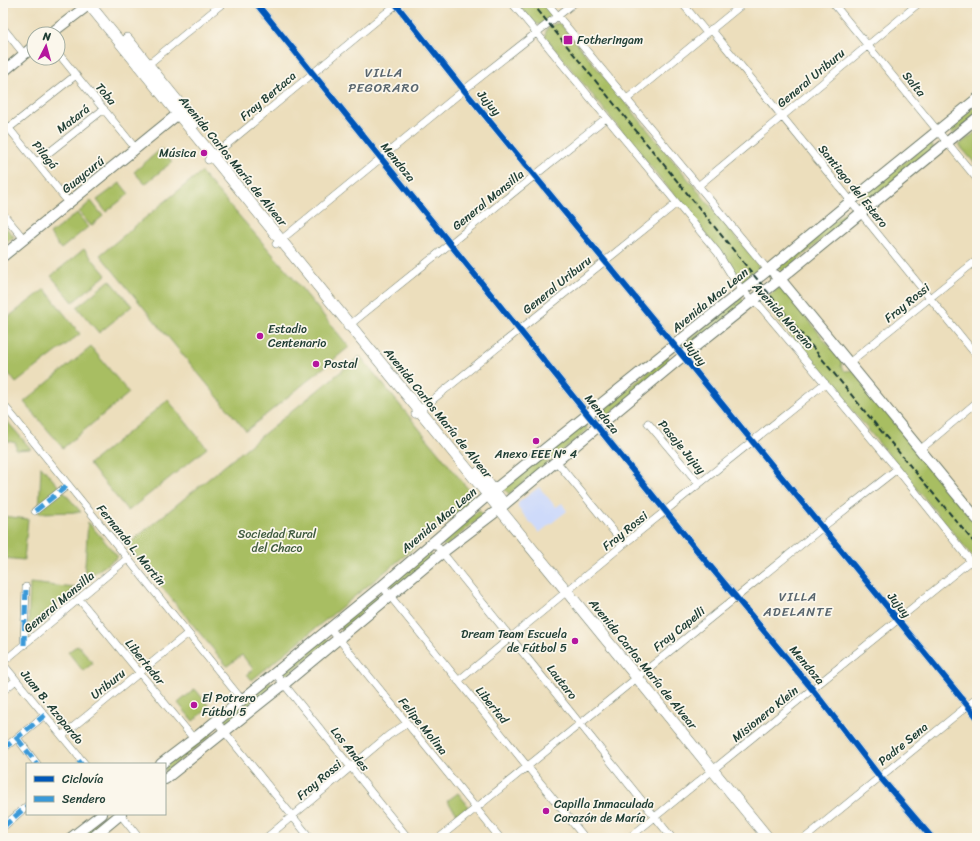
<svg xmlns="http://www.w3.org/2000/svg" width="980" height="841" font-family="Sriracha,sans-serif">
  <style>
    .built { fill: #cedafa }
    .green { fill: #a8be62; stroke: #647e4b }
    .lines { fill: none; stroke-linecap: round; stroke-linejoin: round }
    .street-casing { stroke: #677564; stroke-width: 8 }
    .secondary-casing { stroke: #677564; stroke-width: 12 }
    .primary-casing { stroke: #677564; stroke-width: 12 }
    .street { stroke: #fff; stroke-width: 7 }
    .secondary { stroke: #fff; stroke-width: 10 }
    .primary { stroke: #fff; stroke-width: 11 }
    .rail { stroke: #1f3d34; stroke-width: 2; stroke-dasharray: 6 3; stroke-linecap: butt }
    .quiet { stroke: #3a99d8; stroke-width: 5; stroke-dasharray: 10 5; stroke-linecap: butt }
    .cycleway-casing { stroke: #fbf7ec; stroke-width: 8 }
    .cycleway { stroke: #0057b8; stroke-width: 6 }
    .poi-dot { fill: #b5179e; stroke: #fbf7ec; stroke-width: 1.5 }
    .labels { text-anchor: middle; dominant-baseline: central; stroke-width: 3.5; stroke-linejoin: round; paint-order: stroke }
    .poi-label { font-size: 12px; fill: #1f3d34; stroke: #fbf7ec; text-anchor: start }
    .street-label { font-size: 12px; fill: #1f3d34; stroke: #fbf7ec }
    .park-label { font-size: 12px; fill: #415d40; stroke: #fbf7ec }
    .neighbourhood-label { font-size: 13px; letter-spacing: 1px; fill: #59666e; stroke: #fbf7ec }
  </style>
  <rect width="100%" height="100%" fill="#fbf7ec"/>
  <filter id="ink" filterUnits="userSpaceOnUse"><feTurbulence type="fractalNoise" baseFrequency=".025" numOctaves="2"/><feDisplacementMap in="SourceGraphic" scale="8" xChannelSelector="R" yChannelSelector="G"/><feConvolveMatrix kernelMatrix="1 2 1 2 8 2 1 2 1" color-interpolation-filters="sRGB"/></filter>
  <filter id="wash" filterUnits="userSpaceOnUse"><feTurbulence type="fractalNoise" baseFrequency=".012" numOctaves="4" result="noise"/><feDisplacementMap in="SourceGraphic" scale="16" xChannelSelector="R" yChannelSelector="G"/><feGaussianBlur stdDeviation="0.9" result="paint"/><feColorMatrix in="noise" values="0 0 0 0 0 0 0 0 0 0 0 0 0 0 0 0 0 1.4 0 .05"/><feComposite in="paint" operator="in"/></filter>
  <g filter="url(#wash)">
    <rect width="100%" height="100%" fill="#ecdebc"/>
    <path class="built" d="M539,487l17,20 6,-4 5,8 -28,22 -21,-25v-5z"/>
    <path class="green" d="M517,3h26l5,6 3,7 -10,9 -8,-2z
      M560,23l198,241v7l-7,7 -7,3 -7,-2 -12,-21 -180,-221 1,-7 8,-6z
      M977,104v10l-24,20 -5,-6z
      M977,131v35l-18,-21z
      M929,142l5,6 -69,56 -5,-6z
      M161,149l11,13 -27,22 -11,-12z
      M201,172l88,101 60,74 -103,84 -146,-176z
      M120,183l9,11 -23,18 -9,-12z
      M91,201l12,15 -12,10 -12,-14z
      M846,211l4,4 -67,58 -5,-6z
      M77,213l11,14 -27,22 -11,-15z
      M3,224l11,13 -11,8z
      M84,249l22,26 -33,27 -22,-26z
      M110,280l22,26 -33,27 -22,-26z
      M778,288l6,1 58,73 -1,5 4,4 8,-1 124,156v36l-215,-261z
      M45,289l35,45 -64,49 -13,-17v-45z
      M741,297l4,6 -58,46 -5,-5z
      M91,347l38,46 -66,55 -39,-46z
      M360,356l113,139v5l-221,180 -5,-6 6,-5 -11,-14 -15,11 -100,-121z
      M667,356l5,6 -68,57 -5,-6z
      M168,400l39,48 -79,63 -39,-47z
      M5,419l26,30 -15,1v-7l-13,-3z
      M585,424l2,3 -1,4 -77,63 -6,-6 77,-62z
      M41,466l40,46 -42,1z
      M479,510l4,5 -38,32 -5,-5z
      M3,516l25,3 -4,41 -21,-2z
      M88,522l30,35 -34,23z
      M429,552l4,5 -39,31 -4,-5z
      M30,583l45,5 -47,42z
      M376,594l4,5 -38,32 -4,-5z
      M325,636l4,5 -43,35 -4,-5z
      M78,645l15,18 -10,8 -15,-19z
      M270,681l4,5 -46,37 -4,-5z
      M195,689l15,18 -17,14 -15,-18z
      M210,730l3,4 -48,38v-7z
      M458,793l11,14 -11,8 -11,-14z
      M106,814l8,1 -28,23h-9z"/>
  </g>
  <g filter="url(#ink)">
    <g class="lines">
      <g class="street-casing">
        <path id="street" d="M256,3l444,551 113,136 67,87 52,61
          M395,3l69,87 210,255 303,372
          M512,3l206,250c11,19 22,39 41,52l138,164 80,100
          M547,3l221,267
          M682,3l25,30
          M833,3l144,176
          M973,3l4,5
          M3,28l21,26
          M711,29l266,327
          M58,53l78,96
          M145,67l78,-64
          M627,99l117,-96
          M3,121l66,82
          M9,128l67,-53
          M208,160l190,-157
          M37,162l67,-53
          M698,186l221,-183
          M3,214l21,25
          M276,244l188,-154 110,-87
          M347,327l259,-209
          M850,362l127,-102
          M3,404l239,296
          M415,414l262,-211
          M648,423l51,61
          M921,449l56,-47
          M556,461l68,83
          M35,511l33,-26
          M433,541l239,297
          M382,586l203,252
          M79,599l115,140
          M330,628l170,210
          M24,645l2,-58
          M3,662l125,-104
          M3,664l82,100
          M275,673l133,165
          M458,681l166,-137 201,-161
          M3,691l13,-11
          M216,721l94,117
          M62,736l125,-102
          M17,738l20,26
          M3,749l42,-34
          M120,814l19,24
          M3,827l24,-21
          M266,838l123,-103 17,-11
          M439,838l384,-311 74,-58
          M629,838l341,-277
          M805,838l172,-140"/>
      </g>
      <g class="secondary-casing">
        <path id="secondary" d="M50,34l41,-31
          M3,72l31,-26
          M3,256l175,-142
          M775,275l5,4 197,240
          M161,764l33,-25 188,-153 112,-96 274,-220 83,-69 126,-102
          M165,779l119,-95 159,-132 51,-39 189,-157 97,-77 197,-161
          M71,838l31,-24
          M92,838l29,-24"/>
      </g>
      <g class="primary-casing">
        <path id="primary" d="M88,3l401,493 279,342
          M127,39l68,84
          M479,472l25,32"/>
      </g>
      <use href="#street" class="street"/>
      <use href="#secondary" class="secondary"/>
      <use href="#primary" class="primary"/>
      <path class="rail" d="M532,3l335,411 110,132"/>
      <path class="quiet" d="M35,511l33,-26
        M24,645l2,-58
        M17,738l20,26
        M3,749l42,-34
        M78,764l4,-3
        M3,827l24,-21"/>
      <g class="cycleway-casing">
        <path id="cycleway" d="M256,3l444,551 113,136 67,87 52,61
          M395,3l69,87 210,255 303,372"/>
      </g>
      <use href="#cycleway" class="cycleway"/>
    </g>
  </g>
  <g class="poi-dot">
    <rect x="563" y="35" width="10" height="10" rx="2"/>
    <circle cx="204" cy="153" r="4"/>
    <circle cx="260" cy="336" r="4"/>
    <circle cx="316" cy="364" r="4"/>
    <circle cx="536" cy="441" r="4"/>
    <circle cx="575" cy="641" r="4"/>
    <circle cx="194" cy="705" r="4"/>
    <circle cx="546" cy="811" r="4"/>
  </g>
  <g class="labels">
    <g class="poi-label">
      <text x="577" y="40">Fotheringam</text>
      <text x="196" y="153" text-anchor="end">Música</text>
      <text x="268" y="329">Estadio<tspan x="268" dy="14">Centenario</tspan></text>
      <text x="324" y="364">Postal</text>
      <text x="536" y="454" text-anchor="middle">Anexo EEE Nº 4</text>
      <text x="567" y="634" text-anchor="end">Dream Team Escuela<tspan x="567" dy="14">de Fútbol 5</tspan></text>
      <text x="202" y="698">El Potrero<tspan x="202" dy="14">Fútbol 5</tspan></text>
      <text x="554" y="804">Capilla Inmaculada<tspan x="554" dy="14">Corazón de María</tspan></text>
    </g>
    <g class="street-label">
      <text transform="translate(811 78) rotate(-40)">General Uriburu</text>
      <text transform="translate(914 84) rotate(51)">Salta</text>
      <text transform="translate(106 94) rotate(50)">Toba</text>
      <text transform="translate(268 96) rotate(-40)">Fray Bertaca</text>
      <text transform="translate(489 103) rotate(50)">Jujuy</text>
      <text transform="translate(73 119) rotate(-38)">Matará</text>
      <text transform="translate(45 155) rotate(51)">Pilagá</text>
      <text transform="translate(233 161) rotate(51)">Avenida Carlos María de Alvear</text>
      <text transform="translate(398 162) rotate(51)">Mendoza</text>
      <text transform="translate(83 175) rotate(-39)">Guaycurú</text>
      <text transform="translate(853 186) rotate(51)">Santiago del Estero</text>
      <text transform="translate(488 200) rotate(-39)">General Mansilla</text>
      <text transform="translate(557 285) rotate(-39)">General Uriburu</text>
      <text transform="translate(710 300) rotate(-39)">Avenida Mac Lean</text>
      <text transform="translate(907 303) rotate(-39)">Fray Rossi</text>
      <text transform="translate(783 316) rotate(48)">Avenida Moreno</text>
      <text transform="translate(695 353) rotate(51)">Jujuy</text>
      <text transform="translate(438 413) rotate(51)">Avenida Carlos María de Alvear</text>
      <text transform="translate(602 414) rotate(51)">Mendoza</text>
      <text transform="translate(682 447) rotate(50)">Pasaje Jujuy</text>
      <text transform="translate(439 520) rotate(-40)">Avenida Mac Lean</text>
      <text transform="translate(625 531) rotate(-39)">Fray Rossi</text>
      <text transform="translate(131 545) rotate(51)">Fernando L. Martín</text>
      <text transform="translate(59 602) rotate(-40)">General Mansilla</text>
      <text transform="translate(899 605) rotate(51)">Jujuy</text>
      <text transform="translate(679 629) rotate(-39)">Fray Capelli</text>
      <text transform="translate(145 662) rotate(51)">Libertador</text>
      <text transform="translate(643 664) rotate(51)">Avenida Carlos María de Alvear</text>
      <text transform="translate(807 665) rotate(50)">Mendoza</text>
      <text transform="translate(562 682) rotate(52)">Lautaro</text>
      <text transform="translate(108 684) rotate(-39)">Uriburu</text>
      <text transform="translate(492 705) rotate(51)">Libertad</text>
      <text transform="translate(52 707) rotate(51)">Juan B. Azopardo</text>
      <text transform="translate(765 714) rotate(-39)">Misionero Klein</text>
      <text transform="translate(423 726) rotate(51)">Felipe Molina</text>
      <text transform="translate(903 744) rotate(-39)">Padre Sena</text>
      <text transform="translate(350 749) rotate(51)">Los Andes</text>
      <text transform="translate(319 780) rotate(-40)">Fray Rossi</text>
    </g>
    <g class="park-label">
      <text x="277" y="534">Sociedad Rural<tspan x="277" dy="14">del Chaco</tspan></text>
    </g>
    <g class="neighbourhood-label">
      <text x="384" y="72">VILLA<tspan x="384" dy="15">PEGORARO</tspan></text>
      <text x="798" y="596">VILLA<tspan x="798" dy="15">ADELANTE</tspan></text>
    </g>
  </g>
  <rect width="980" height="841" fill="none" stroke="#fbf7ec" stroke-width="16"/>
  <rect x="26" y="763" width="140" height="52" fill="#fbf7ec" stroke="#a3ada2"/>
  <rect x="34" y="776" width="20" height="6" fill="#0057b8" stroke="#a3ada2"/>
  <text x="62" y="783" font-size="12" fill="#1f3d34">Ciclovía</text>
  <rect x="34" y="796" width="20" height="6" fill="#3a99d8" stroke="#a3ada2"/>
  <text x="62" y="803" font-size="12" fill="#1f3d34">Sendero</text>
  <g transform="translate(46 46) rotate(6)"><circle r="19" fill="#fbf7ec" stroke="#a3ada2"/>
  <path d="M0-3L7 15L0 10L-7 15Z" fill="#b5179e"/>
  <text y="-6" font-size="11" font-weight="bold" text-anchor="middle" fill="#1f3d34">N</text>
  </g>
</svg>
